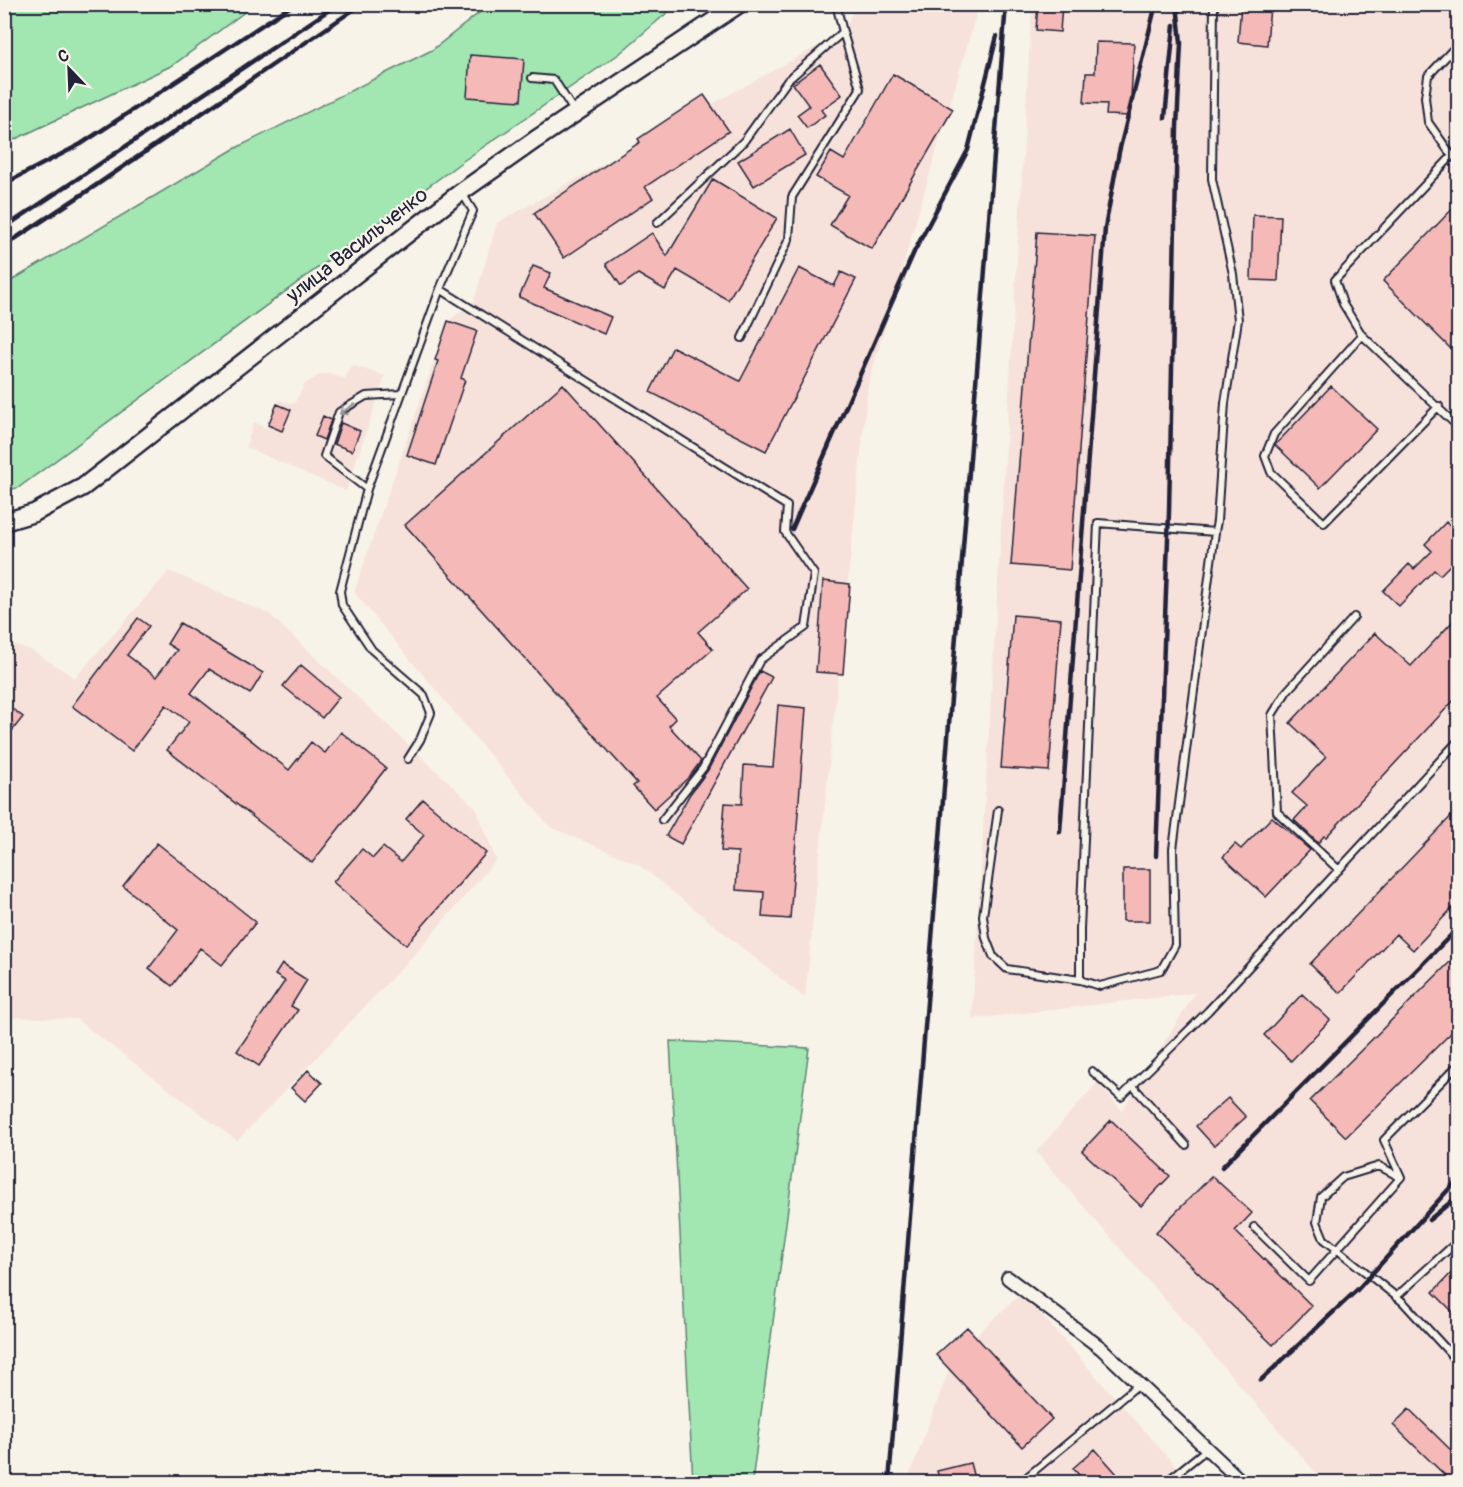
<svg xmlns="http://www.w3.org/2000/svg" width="1463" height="1487" font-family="Pangolin,sans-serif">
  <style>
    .built { fill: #f6e2da }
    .green { fill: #a2e6b1; stroke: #628476; stroke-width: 1.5 }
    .building { fill: #f5b9b8; stroke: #22223b; stroke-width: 1.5 }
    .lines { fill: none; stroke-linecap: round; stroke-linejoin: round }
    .service-casing { stroke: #22223b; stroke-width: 10 }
    .minor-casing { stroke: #22223b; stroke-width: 16 }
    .secondary-casing { stroke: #22223b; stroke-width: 21 }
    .service { stroke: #f7f3e8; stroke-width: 6 }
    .minor { stroke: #f7f3e8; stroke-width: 12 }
    .secondary { stroke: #f7f3e8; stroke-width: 16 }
    .rail { stroke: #22223b; stroke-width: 4.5 }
    .oneway { stroke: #97959a }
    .labels { text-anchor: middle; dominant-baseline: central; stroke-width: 4.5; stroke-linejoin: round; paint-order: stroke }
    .street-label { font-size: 21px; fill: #22223b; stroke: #f7f3e8 }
  </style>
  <rect width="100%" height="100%" fill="#f7f3e8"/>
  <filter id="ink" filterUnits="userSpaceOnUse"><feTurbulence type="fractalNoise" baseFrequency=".0167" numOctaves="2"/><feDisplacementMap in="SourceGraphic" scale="12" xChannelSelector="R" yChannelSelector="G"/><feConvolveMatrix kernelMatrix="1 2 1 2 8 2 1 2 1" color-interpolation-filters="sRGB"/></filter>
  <g filter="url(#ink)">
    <path class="built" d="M857,5h122l-111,380 -63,613 -167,-134 -88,-37 -196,-235 94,-271 26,-20 23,-78 346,-191z
      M1032,5h426v1477h-134l-288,-330 62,-70 24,29 73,-118 -223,26z
      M351,365l34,11 -39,115 -100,-44 8,-25 13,7 12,-29 15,4 11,-20 16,-10h9l15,5z
      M169,571l100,43 207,194 20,52 -84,97 -175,184 -161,-122 -71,-2 -1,-375 27,8 44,28z
      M1022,1293l168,189h-281v-5l46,-123z"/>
    <path class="green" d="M4,5l1,-1 249,1 -81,60 -168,79z
      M489,5h187l-57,49 -156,107 -445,327 -13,2 -1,-205 230,-136 198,-99z
      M670,1041l139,7 -57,434h-59z"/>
    <path class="building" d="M1038,4h24l-2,28 -24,-2z
      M1241,4l29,2 -3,39 -29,-3z
      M1096,42l38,1 -4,73 -24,-1 1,-11 -23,-1 2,-30h9z
      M470,55l54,4 -3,42 -54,-4z
      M820,64l22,31 -21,15 4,5 -18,13 -10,-13 12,-9 -16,-22z
      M893,74l60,35 -81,140 -42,-24 18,-30 -32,-18 15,-25 13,8z
      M704,95l25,36 -84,56 8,11 -89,60 -30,-45 106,-71 -2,-3z
      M790,129l15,26 -51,31 -16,-25z
      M713,179l64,39 -49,82 -51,-30 -12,20 -27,-16 -17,12 -15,-22 46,-31 15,23z
      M1458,203v153l-75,-75z
      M1253,215l28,1 -3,65 -27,-1z
      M1037,232l58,4 -25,334 -59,-5z
      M533,266l18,7 -7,15 67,29 -7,17 -85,-37z
      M799,268l35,18 7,-14 15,7 -90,172 -116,-59 23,-45 67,34z
      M448,321l29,10 -16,47 4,2 -29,85 -29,-10 31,-94 -3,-1z
      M563,384l184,205 -49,43 15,17 -56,49 19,21 -7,7 32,35 -12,16 -35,32 -21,-23 4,-3 -232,-258z
      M1331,386l46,43 -57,59 -45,-43z
      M277,404l14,6 -9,21 -14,-6z
      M323,416l8,4 -7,20 -9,-4z
      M341,423l19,8 -8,20 -18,-7z
      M1446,522l6,6 6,-6v35l-18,18 -6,-5 -35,36 -16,-15 26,-27 5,5 18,-18 -7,-7z
      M823,581l27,3 -7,90 -27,-2z
      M1013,615l48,4 -12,152 -48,-3z
      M1458,616v80l-132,141 -2,-1 -6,7 -24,-23 13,-14 -15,-13 34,-36 -36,-34 85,-90 36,33z
      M138,618l11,8 -22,29 29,22 21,-27 -10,-6 13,-21 83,50 -13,21 -41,-25 -18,24 98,77 22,-28 14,11 16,-21 45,36 -74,95 -145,-113 22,-28 -23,-17 -34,46 -60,-45z
      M301,665l38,32 -17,21 -39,-32z
      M760,671l12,6 -91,167 -15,-8 24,-42 18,-24z
      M778,705l28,3 -16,211 -28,-2 2,-25 -28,-2 2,-38 -17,-1 4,-48 17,1 2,-39 29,2z
      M14,710l9,7 -19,24v-19z
      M423,799l63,54 -80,92 -73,-63 29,-33 11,9 10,-11 18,15 23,-27 -18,-16z
      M1458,809v93l-45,48 -17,-16 -56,59 -30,-29z
      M1272,817l38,33 -44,47 -43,-40 12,-13 6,5z
      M157,843l99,79 -34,43 -22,-17 -28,38 -23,-18 29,-38 -55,-44z
      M1123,869h27v52h-27z
      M1458,954v72l-112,111 -36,-36z
      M282,964l25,16 -16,26 7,4 -39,56 -22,-15 48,-70 -10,-6z
      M1302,994l28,26 -39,41 -27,-26z
      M308,1070l14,13 -17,18 -14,-13z
      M1228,1098l18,19 -32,29 -18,-20z
      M1111,1120l59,56 -29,30 -59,-55z
      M1212,1176l40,37 -17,18 77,75 -39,39 -117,-113z
      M1458,1266v51l-25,-25z
      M967,1327l85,92 -30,28 -86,-92z
      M1409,1409l49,48v25h-6l-59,-57z
      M1095,1449l29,33h-39l-12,-14z
      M970,1463l5,19h-35l-3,-11z"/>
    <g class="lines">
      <g class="service-casing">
        <path id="service" d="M1214,4l-2,175 21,95 5,46 -13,83 -8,118 -2,11 -42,317 2,96 -14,25 -61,16 -20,-6v-51l18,-406 117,9
          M532,78l22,2 20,31
          M657,223l87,-82 44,-61 55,-48 -7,-28
          M440,289l347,217 -2,26 29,42 -8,53 -46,33 -57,108 -41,52
          M1362,335l-88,99 -9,22 6,16 53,51 115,-117
          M742,338l47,-99 3,-42 68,-108 -17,-57
          M1456,425l-94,-90 -19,-31 -8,-24 117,-124 -24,-34 -3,-25 3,-21 30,-32
          M367,489l-43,-33 15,-44 27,-16 35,-2
          M408,759l12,-19 11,-27 -7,-18 -52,-45 -30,-45 -2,-14 27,-102 73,-200 33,-78 -11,-18
          M998,810l-15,106 3,22 7,18 14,13 73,11
          M1339,870l-62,-58 -5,-97 15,-24 67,-74
          M1092,1071l29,26 87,-86 250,-270
          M1132,1085l54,60
          M1400,1177l-21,-11 -36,11 -22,20 -4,25 7,17 79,63 55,60
          M1254,1227l55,54 92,-104 -17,-37 74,-75
          M1396,1297l62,-56
          M1030,1482l-2,-6 111,-92
          M1166,1482l41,-33"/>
      </g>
      <g class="minor-casing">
        <path id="minor" d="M1008,1278l93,70 141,134"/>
      </g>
      <g class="secondary-casing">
        <path id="secondary" d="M4,522l30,-9 49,-26 378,-295 74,-52 204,-136"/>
      </g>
      <use href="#service" class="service"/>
      <use href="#minor" class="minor"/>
      <use href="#secondary" class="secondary"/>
      <path class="rail" d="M1165,118l9,-93
        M4,184l77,-40 213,-140
        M4,228l334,-224
        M4,246l91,-60 267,-182
        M792,529l122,-277 54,-102 29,-114
        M1060,832l45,-604 14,-76 37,-148
        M1156,856l13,-344 8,-385 4,-84 -4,-39
        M1222,1167l236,-239
        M1429,1220l29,-24
        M1261,1380l97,-91 100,-110
        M889,1482l117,-1478"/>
    </g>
    <defs><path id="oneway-shaft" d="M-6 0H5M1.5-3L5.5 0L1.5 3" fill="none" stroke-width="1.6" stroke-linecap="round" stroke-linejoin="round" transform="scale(1.5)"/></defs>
    <use class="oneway" href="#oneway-shaft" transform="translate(347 409) rotate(146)"/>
  </g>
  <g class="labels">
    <g class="street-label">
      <text transform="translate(357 245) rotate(-38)">улица Васильченко</text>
    </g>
  </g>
  <rect width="1463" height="1487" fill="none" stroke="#f7f3e8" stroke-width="24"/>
  <rect x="12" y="12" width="1439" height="1463" fill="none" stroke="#22223b" stroke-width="2" filter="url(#ink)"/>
  <g transform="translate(69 69) rotate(337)" stroke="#f7f3e8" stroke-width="4.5" paint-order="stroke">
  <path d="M0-4.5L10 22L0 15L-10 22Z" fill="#22223b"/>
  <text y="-9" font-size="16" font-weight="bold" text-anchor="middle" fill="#22223b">С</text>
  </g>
</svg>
